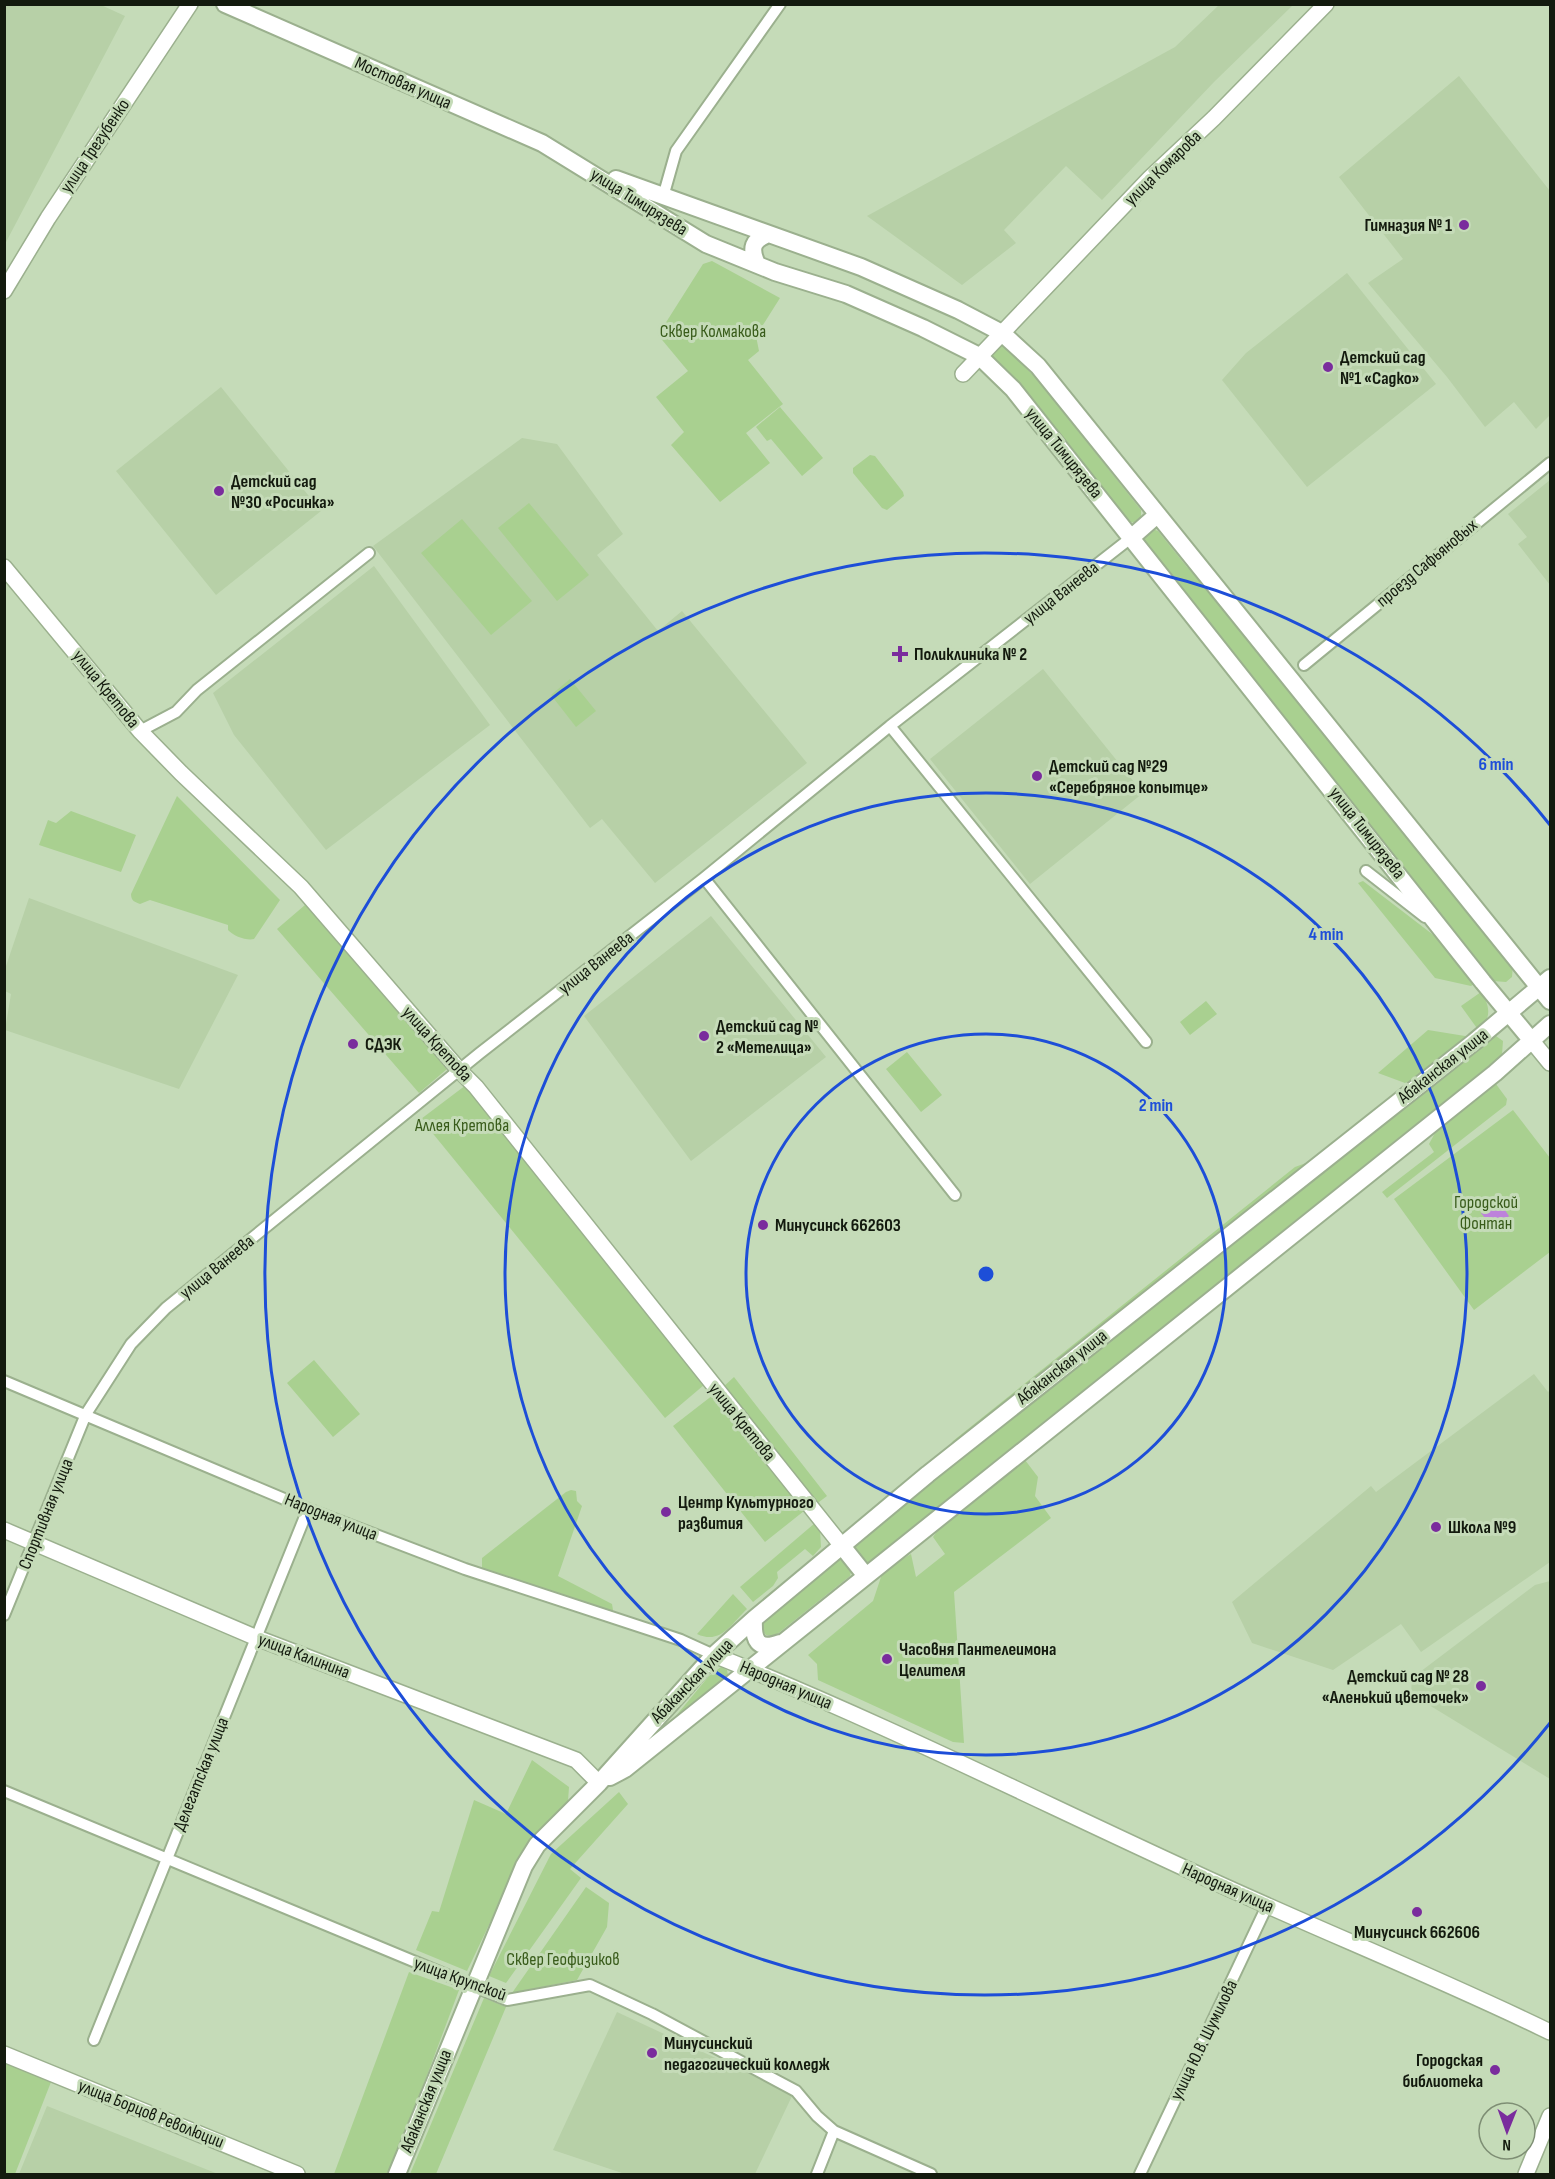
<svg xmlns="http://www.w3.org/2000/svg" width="1555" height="2179" font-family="'Sofia Sans Condensed',sans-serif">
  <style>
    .built { fill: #b7d0a7 }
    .green { fill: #a9d090 }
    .water { fill: #bd82db }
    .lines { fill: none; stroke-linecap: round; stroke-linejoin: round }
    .street-casing { stroke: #9bb08e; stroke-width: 14 }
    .secondary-casing { stroke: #9bb08e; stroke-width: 18 }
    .primary-casing { stroke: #9bb08e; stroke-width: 20 }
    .street { stroke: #fff; stroke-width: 10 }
    .secondary { stroke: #fff; stroke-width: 15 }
    .primary { stroke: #fff; stroke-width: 16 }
    .ring { fill: none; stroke: #1d4ed8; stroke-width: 3 }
    .poi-dot { fill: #7a2c9d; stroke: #c5dbb8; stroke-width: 2 }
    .labels { text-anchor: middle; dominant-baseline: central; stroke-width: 6; stroke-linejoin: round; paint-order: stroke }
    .street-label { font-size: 18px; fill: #131a0e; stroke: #c5dbb8 }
    .poi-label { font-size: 18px; font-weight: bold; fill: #131a0e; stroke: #c5dbb8; text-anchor: start }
    .park-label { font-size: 18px; fill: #395c1b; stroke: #c5dbb8 }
    .centre { fill: #1d4ed8; stroke: #c5dbb8; stroke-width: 3 }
    .ring-label { font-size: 18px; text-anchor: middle; font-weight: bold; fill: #1d4ed8; stroke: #c5dbb8; stroke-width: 6; stroke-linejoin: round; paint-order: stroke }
  </style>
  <rect width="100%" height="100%" fill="#c5dbb8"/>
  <path class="built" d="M5,4l96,1 24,11 -120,228z
    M1219,5h74l-79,77 -112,118 -36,-34 -62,64 12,13 -54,42 -95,-69 308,-169z
    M1459,76l91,115v224l-14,14 -22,-27 -29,25 -38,-50 -79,-94 35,-24 -64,-82z
    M1347,273l89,111 -129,103 -85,-107 24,-27z
    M221,387l100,124 -105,84 -100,-124z
    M522,438l35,6 66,90 -26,21 61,76 24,-20 125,152 -152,120 -53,-64 -12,9 -217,-282z
    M1550,480v105l-32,-41 9,-7 -19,-23z
    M374,566l116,159 -164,125 -92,-115 -21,-42z
    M1043,669l100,124 -113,91 -100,-125z
    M29,898l209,77 -59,114 -174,-59 6,-36 -6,-3v-22z
    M711,916l115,141 -135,104 -107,-145z
    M1534,1374l14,18 2,-2v172l-129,90 -20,-28 -68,46 -81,-27 -20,-41 139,-116 5,6z
    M1550,1581v198l-139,-85 1,-16 123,-93z
    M617,2012l176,82 -38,80h-130l-72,-24z
    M47,2106l171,68h-199z"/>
  <path class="green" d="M712,261l68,37 -24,38 3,15 -11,9 35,44 -37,29 24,30 -50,39 -49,-57 13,-13 -28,-35 32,-26 -30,-36 45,-71z
    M998,343l4,1 35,35 104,131v11l-6,2 -9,-2 -136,-162v-7z
    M780,407l43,51 -21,18 -31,-37 -4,2 -11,-14z
    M870,455l5,1 28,36 1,4 -17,14 -5,-2 -29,-35v-5z
    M529,503l60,72 -32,26 -59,-73z
    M462,519l70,82 -41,34 -70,-82z
    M1153,529l5,2 29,36 10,7 316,390 -1,13 -6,5 -13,-1 -7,-7 -342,-431 -1,-6z
    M570,679l26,32 -20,16 -25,-32z
    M177,796l103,104 -26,39c-7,2 -21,-3 -26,-9v-5l-78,-25 -10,4c-5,-2 -9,-3 -9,-10z
    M71,811l65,24 -15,37 -82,-27 9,-25 8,3z
    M1363,881l73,56 38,47 -3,2 -36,-8 -77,-95z
    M305,905l142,164 -28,24 -142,-164z
    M1481,992c9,14 11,25 -2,39l-18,-25z
    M1206,1001l11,13 -27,21 -10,-13z
    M1428,1030l37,6 2,4 -47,37 -15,6 -27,-10z
    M1491,1036h5l7,5 -1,13 -18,18 -616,491 -6,-1 -9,-11v-6z
    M907,1052l35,43 -21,17 -35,-43z
    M1496,1084l11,15 -1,6 -119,93 -5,-6 52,-40 -5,-8 7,-13z
    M466,1085l238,300 -39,33 -244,-299z
    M1513,1110l37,48v94l-76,58 -80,-111z
    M1317,1159l-375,297 11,-15 342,-274z
    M314,1360l46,54 -27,23 -46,-54z
    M734,1377l93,119 -12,9 -93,-117z
    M713,1395l91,116 -39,31 -92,-116z
    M1021,1460h4l13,17 -3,19 16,22 -97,74 10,151 -11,-1 -135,-62 -1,-16 -9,-9 65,-54 10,-30 28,-17 5,23 29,-23 -12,-17 11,-16z
    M571,1490l5,1 1,10 5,5 -24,70 54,28 1,6 -2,2 -5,1 -52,-21 -72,-22v-12l84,-66z
    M815,1523l5,7 1,17 -8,9 -8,-7 -28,23 1,6 -5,8 -20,16 -13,-15z
    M836,1558h7l9,10 -2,8 -74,59h-10l-5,-6v-10z
    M733,1594l14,15c-16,15 -26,36 -50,25z
    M721,1667l6,3 1,5 -53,42 34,-41z
    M532,1760l37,27 -1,14 -41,44 -60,126 -51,-21 16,-39 7,1 35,-112 32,14z
    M619,1792l9,12 -58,65 11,9 -75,105 -17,-7 62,-122z
    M586,1887l23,16 -2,24 -30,53 -65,13z
    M409,1972l50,18 -69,184h-56z
    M484,1998l22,9 -70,167h-26z
    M5,2063l46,19 -36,92h-10z"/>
  <path class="water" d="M1491,1200l2,3 5,-3 11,16 -3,3 2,3 -8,7 -3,-4 -4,3 -12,-15 4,-4 -3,-3z"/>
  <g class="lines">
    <g class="street-casing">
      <path id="street" d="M663,197l13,-46 104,-147
        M1304,665l246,-202
        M890,726l256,316
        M140,731l36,-19 21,-22 172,-137
        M1366,871l59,46
        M704,878l251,317
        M4,1381l304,128 157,60 216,71 33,15
        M4,1615l82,-201 45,-70 35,-36 314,-255 224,-175 186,-152 242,-189
        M4,1791l503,209 83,-15 62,29 144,77 21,25 17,15 97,43
        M94,2040l214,-531
        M817,2174l17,-43
        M1140,2174l127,-268"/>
    </g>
    <g class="secondary-casing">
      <path id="secondary" d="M4,291l44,-73 142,-214
        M963,374l187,-196 64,-60 112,-114
        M4,567l136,164 41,42 120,114 159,184 16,16 366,459
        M1532,1041l18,22
        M4,1530l253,108 319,122 23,23
        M714,1655c163,65 320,144 479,217 118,55 240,103 357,160
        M4,2054l293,120
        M1526,2174l24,-58"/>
    </g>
    <g class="primary-casing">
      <path id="primary" d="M225,4l317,139 164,101 69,28 71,22 77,34 56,28 34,33 470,593 49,59
        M616,179l245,88 97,43 44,23 36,33 512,635
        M757,264c-7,-16 -5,-24 12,-30
        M1132,537l25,-22
        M842,1546l24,30
        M754,1619c-1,21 3,32 26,24
        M610,1777l15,-8 870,-696 55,-49
        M397,2174l127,-308 13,-21 62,-62 115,-128 40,-36 174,-145 546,-432 76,-64"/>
    </g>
    <use href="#street" class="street"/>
    <use href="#secondary" class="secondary"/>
    <use href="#primary" class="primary"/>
  </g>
  <g class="ring">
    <circle cx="986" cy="1274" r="240"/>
    <circle cx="986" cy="1274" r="481"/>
    <path d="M1550 1723A721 721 0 1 1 1550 825"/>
  </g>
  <g class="poi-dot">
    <circle cx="1464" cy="225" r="6"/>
    <circle cx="1328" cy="367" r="6"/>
    <circle cx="219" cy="491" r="6"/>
    <path d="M897 645h6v6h6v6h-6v6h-6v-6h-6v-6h6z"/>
    <circle cx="1037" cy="776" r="6"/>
    <circle cx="704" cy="1036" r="6"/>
    <circle cx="353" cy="1044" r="6"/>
    <circle cx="763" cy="1225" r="6"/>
    <circle cx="666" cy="1512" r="6"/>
    <circle cx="1436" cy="1527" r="6"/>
    <circle cx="887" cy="1659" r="6"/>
    <circle cx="1481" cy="1686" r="6"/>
    <circle cx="1417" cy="1912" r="6"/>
    <circle cx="652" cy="2053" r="6"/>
    <circle cx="1495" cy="2070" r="6"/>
  </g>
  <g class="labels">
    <g class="street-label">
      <text transform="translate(403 83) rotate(24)">Мостовая улица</text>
      <text transform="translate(95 146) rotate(-56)">улица Трегубенко</text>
      <text transform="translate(1163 168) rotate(-44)">улица Комарова</text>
      <text transform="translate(639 202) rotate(32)">улица Тимирязева</text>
      <text transform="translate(1064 453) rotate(51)">улица Тимирязева</text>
      <text transform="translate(1427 563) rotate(-40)">проезд Сафьяновых</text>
      <text transform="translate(1061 593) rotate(-38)">улица Ванеева</text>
      <text transform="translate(106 689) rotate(51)">улица Кретова</text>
      <text transform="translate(1367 833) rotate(52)">улица Тимирязева</text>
      <text transform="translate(596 963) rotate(-38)">улица Ванеева</text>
      <text transform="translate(437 1044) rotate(48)">улица Кретова</text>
      <text transform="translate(1443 1066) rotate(-38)">Абаканская улица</text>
      <text transform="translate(217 1267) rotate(-39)">улица Ванеева</text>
      <text transform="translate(1062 1367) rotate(-38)">Абаканская улица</text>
      <text transform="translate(742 1422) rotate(51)">улица Кретова</text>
      <text transform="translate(46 1514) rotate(-68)">Спортивная улица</text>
      <text transform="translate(331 1517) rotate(22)">Народная улица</text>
      <text transform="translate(304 1656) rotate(21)">улица Калинина</text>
      <text transform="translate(692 1681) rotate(-46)">Абаканская улица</text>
      <text transform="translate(786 1685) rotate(23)">Народная улица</text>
      <text transform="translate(201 1774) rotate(-68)">Делегатская улица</text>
      <text transform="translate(1228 1888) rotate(24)">Народная улица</text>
      <text transform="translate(460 1979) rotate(20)">улица Крупской</text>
      <text transform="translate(1204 2040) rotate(-64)">улица Ю.В. Шумилова</text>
      <text transform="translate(426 2101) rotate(-68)">Абаканская улица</text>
      <text transform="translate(151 2114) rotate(22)">улица Борцов Революции</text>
    </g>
    <g class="poi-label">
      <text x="1452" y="225" text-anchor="end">Гимназия № 1</text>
      <text x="1340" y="357">Детский сад<tspan x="1340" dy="21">№1 «Cадко»</tspan></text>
      <text x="231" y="481">Детский сад<tspan x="231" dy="21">№30 «Росинка»</tspan></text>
      <text x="914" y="654">Поликлиника № 2</text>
      <text x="1049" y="766">Детский сад №29<tspan x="1049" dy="21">«Серебряное копытце»</tspan></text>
      <text x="716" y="1026">Детский сад №<tspan x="716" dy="21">2 «Метелица»</tspan></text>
      <text x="365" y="1044">СДЭК</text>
      <text x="775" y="1225">Минусинск 662603</text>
      <text x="678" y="1502">Центр Культурного<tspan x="678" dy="21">развития</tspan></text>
      <text x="1448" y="1527">Школа №9</text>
      <text x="899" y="1649">Часовня Пантелеимона<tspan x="899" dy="21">Целителя</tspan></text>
      <text x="1469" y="1676" text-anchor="end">Детский сад № 28<tspan x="1469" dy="21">«Аленький цветочек»</tspan></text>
      <text x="1417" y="1932" text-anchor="middle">Минусинск 662606</text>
      <text x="664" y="2043">Минусинский<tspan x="664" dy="21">педагогический колледж</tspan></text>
      <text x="1483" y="2060" text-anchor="end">Городская<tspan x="1483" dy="21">библиотека</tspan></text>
    </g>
    <g class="park-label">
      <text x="713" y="331">Сквер Колмакова</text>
      <text x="462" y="1125">Аллея Кретова</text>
      <text x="1486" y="1202">Городской<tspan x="1486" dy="21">Фонтан</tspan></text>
      <text x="563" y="1959">Сквер Геофизиков</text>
    </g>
  </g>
  <circle cx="986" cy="1274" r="9" class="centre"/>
  <g class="ring-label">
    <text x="1496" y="770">6 min</text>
    <text x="1326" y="940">4 min</text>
    <text x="1156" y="1111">2 min</text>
  </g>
  <rect width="1555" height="2179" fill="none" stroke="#131a0e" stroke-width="12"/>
  <g transform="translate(1507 2131) rotate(181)"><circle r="28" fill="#c5dbb8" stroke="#7e8e74" stroke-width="1.5"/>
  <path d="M0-4.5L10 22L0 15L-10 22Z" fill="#7a2c9d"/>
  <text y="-9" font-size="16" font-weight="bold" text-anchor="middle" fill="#131a0e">N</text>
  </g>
</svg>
